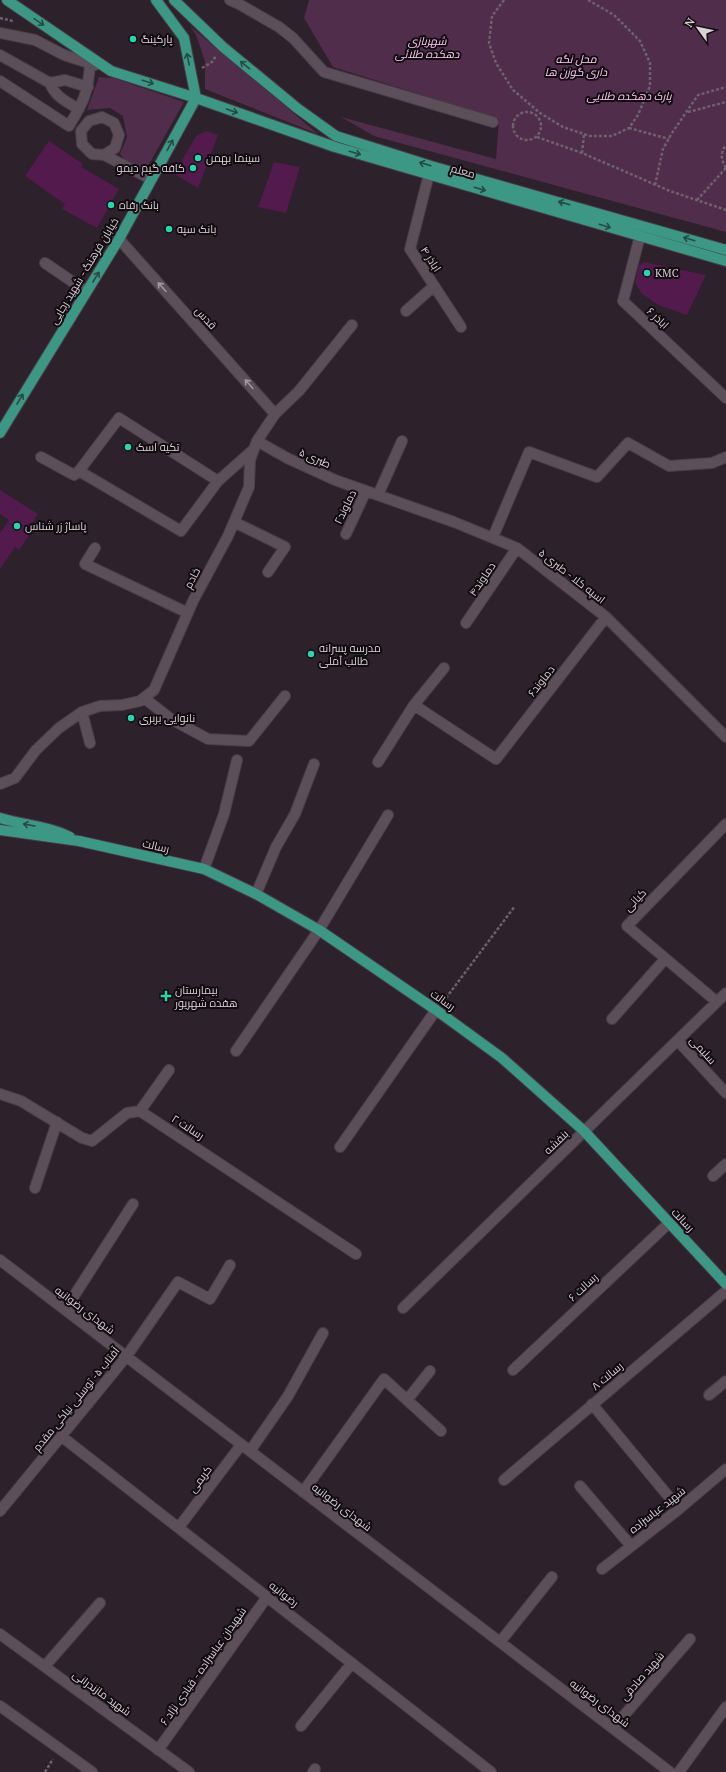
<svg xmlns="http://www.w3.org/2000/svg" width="726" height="1772" font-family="'PT Serif',Cairo,serif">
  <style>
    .green { fill: #502d4b }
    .building { fill: #531a4d }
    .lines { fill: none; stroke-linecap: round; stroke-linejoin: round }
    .minor-casing { stroke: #483e47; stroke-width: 12 }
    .major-casing { stroke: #483e47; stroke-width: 12 }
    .path { stroke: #6d626b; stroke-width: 2.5; stroke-dasharray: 3 2; stroke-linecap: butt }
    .minor { stroke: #5d4f5a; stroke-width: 10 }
    .major { stroke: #3c9785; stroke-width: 10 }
    .oneway { stroke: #254b45 }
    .oneway2 { stroke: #a2969f }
    .poi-dot { fill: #2ad5ac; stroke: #120c11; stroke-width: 1.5 }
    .labels { text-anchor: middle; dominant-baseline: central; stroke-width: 4; stroke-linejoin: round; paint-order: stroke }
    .poi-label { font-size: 11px; fill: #dad1d8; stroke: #120c11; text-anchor: start }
    .park-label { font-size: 11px; font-style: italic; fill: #ffc9f5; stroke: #120c11 }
    .street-label { font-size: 11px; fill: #dad1d8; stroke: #120c11 }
  </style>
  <rect width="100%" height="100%" fill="#2d212b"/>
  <path class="green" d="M309,0h417v232l-352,-96 -33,-19 155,42 3,-40 -166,-52 -29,-49z
    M190,26l128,108 -113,-45v-28l-9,-26z
    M99,77l14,1 71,24 -36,64 -9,2 -14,-8 -5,-6 7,-17 -4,-21 -13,-8 -23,2z"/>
  <path class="building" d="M206,131l12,4 -20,53 -24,-14 22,-38z
    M49,141l34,23 -2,3 38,22 -22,39 -35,-19 3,-5 -40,-28z
    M274,162l26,5 -14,46 -28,-6z
    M644,262l62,13 -19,40 -29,-10 -17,-12 -6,-11 4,-16z
    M0,490l38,24 -12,17 4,3 -11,16 -4,-3 -15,22v-36l9,-13 -9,-6z"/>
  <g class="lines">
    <g class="minor-casing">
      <path id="minor" d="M230,0l9,4 40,23 14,11 31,34 169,50
        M0,33l35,7 29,15 31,10
        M0,55l50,28 15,-3 23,7
        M0,81l69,45c15,-25 19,-33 21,-62
        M50,83c5,14 17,19 29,26
        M104,155l11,-7 4,-13 -5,-12 -12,-6 -13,4 -8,10 1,13 10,10 12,1 47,24
        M429,174l-19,75 51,78
        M640,236l-17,65 103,97
        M119,239l156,175
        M45,263l41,28
        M406,311l28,-25
        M257,441l30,17 48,22 119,42 63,26 89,69 120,120
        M41,457l33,18 5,-4 40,-53 99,63
        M79,471l102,60 37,-50 35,-31
        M378,495l24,-54
        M234,522l51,25 -17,25
        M346,534l20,-43
        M493,537l36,-85 68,25 31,-34 41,23 43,-3 14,-6
        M95,548l-10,16 103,49
        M466,623l51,-75
        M144,698l27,21 37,20 41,2 36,-45
        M414,705l82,54 110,-142
        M82,712l8,31
        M378,762l36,-57 30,-37
        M0,784l15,-6 21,-28 23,-22 23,-16 18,-6 22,-1 18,-4 14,-11 39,-89 35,-65 21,-49 1,-27 7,-19 18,-27 24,-23 53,-66
        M204,869l20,-55 13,-54
        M256,894l20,-47 19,-33 19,-50
        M717,1002l-90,-76 99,-102
        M612,1019l53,-60
        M678,1041l48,52
        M236,1051l83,-121 69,-115
        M0,1094l21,7 61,37 10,3 35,-28 13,-2 216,143
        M140,1111l29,-41
        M340,1147l96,-137
        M713,1176l13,-12
        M35,1188l22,-66
        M0,1260l670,512
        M403,1308l323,-315
        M65,1310l68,-106
        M513,1370l156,-147
        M709,1395l17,-14
        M407,1400l23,-29
        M592,1404l87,105
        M61,1436l430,336
        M250,1451l38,-55 35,-63
        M504,1480l222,-189
        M580,1486l51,60
        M303,1492l81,-113 57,52
        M0,1511l126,-154 52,-75 32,17 20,-34
        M179,1527l62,-82
        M602,1569l77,-60 47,-40
        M0,1634l189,138
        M500,1642l52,-65
        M45,1666l55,-63
        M0,1706l92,66
        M301,1726l51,-63
        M613,1728l77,-89
        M158,1750l109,-153
        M313,1772l2,-3
        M679,1772l47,-65"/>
    </g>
    <g class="major-casing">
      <path id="major" d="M7,0l104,71 85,27 139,49 391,114
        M156,0l28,38 12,60
        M174,0l49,47 74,61 39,28 95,30 295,84
        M0,433l119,-194 77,-141
        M0,818c23,7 48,8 70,19
        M0,830l79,11 125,28 52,25 63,36 117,80 66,48 82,73 142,153"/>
    </g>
    <path class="path" d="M504,0l-12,16 -3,27 7,20 17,27 27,23 23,14 27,9h22l17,-8 9,-13 12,-29v-23l-10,-22 -26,-26 -26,-15
      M0,18l13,3
      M202,68l10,-6 4,-6
      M513 126a14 14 0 1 1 28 0a14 14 0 1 1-28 0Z
      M688,112l38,-10
      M629,128l40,11
      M537,137l45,16 88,38 56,19
      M582,153l2,-19
      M726,168c-5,-8 -6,-15 0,-23
      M655,185l8,-36 9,-16 26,-38 28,-8
      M697,200l29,-32
      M443,1002l72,-96
      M45,1772l8,-13"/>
    <use href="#minor" class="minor"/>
    <use href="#major" class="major"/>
  </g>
  <defs><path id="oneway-shaft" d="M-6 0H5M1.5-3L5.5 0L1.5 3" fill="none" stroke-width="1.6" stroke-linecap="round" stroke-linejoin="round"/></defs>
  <g class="oneway">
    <use href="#oneway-shaft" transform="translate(39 22) rotate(34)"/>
    <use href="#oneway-shaft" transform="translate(188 59) rotate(-102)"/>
    <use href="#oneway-shaft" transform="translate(245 65) rotate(-141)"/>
    <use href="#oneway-shaft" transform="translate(148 82) rotate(18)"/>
    <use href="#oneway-shaft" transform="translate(232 111) rotate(19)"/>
    <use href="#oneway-shaft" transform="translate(170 145) rotate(-62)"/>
    <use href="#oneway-shaft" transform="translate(355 153) rotate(16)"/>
    <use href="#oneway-shaft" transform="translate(425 164) rotate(-163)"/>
    <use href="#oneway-shaft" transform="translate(480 189) rotate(16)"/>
    <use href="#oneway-shaft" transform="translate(564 203) rotate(-164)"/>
    <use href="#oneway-shaft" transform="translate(605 226) rotate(17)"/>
    <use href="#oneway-shaft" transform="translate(689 239) rotate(-163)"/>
    <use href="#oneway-shaft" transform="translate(96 277) rotate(-58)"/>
    <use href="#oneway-shaft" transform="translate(20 399) rotate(-59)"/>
    <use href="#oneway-shaft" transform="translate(29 825) rotate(-170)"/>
  </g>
  <g class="oneway2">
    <use href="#oneway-shaft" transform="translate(162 287) rotate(-132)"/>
    <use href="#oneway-shaft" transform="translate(249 384) rotate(-132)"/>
  </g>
  <g class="poi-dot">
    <circle cx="133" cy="39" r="4"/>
    <circle cx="198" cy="158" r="4"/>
    <circle cx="193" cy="168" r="4"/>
    <circle cx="111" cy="205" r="4"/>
    <circle cx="169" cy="229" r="4"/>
    <circle cx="647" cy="273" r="4"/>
    <circle cx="128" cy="447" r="4"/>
    <circle cx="17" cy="526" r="4"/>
    <circle cx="311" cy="654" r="4"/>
    <circle cx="131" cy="718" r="4"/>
    <path d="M164 990h4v4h4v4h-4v4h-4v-4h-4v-4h4z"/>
  </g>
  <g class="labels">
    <g class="poi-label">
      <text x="141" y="39">پارکینگ</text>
      <text x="206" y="158">سینما بهمن</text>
      <text x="185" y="168" text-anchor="end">کافه گیم دیمو</text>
      <text x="119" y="205">بانک رفاه</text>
      <text x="177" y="229">بانک سپه</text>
      <text x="655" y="273">KMC</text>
      <text x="136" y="447">تکیه اسک</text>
      <text x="25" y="526">پاساژ زر شناس</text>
      <text x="319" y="648">مدرسه پسرانه<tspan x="319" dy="13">طالب آملی</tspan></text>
      <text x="139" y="718">نانوایی بربری</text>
      <text x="175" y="990">بیمارستان<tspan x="175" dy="13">هفده شهریور</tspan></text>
    </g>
    <g class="park-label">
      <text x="427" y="41">شهربازی<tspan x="427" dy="13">دهکده طلائی</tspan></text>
      <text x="576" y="59">محل نگه<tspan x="576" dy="13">داری گوزن ها</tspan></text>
      <text x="629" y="96">پارک دهکده طلایی</text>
    </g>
    <g class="street-label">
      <text transform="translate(463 171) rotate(16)">معلم</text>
      <text transform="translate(431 259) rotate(57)">اباذر ۴</text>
      <text transform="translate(84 271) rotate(-59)">خیابان فرهنگ - شهید رجایی</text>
      <text transform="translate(206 318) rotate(48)">قدس</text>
      <text transform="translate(658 318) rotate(43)">اباذر ۶</text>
      <text transform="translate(315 458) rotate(24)">طبری ۵</text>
      <text transform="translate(345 507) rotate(-64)">دماوند۲</text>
      <text transform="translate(572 576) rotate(38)">اسپه کلا - طبری ۵</text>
      <text transform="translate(192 578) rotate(-62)">خادم</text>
      <text transform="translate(482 579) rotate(-56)">دماوند۴</text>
      <text transform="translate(541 681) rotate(-52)">دماوند۶</text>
      <text transform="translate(156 846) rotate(13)">رسالت</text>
      <text transform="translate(635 900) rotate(-46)">کیانی</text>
      <text transform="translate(443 1000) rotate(35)">رسالت</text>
      <text transform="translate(703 1050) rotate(48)">سلیمی</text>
      <text transform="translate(188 1127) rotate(33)">رسالت ۲</text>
      <text transform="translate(556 1142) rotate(-44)">بنفشه</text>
      <text transform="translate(683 1220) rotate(47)">رسالت</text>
      <text transform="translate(583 1287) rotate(-43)">رسالت ۶</text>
      <text transform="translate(85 1310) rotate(37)">شهدای رضوانیه</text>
      <text transform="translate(607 1376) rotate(-40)">رسالت ۸</text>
      <text transform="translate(76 1399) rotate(-51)">آفتاب ۵- توسلی نیاکی مقدم</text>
      <text transform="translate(200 1479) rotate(-53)">کریمی</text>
      <text transform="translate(342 1507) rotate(37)">شهدای رضوانیه</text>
      <text transform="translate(657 1510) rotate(-38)">شهید عباسزاده</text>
      <text transform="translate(284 1594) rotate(38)">رضوانیه</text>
      <text transform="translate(203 1666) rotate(-55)">شهیدان عباسزاده - قبادی نژاد ۶</text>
      <text transform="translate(642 1676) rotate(-49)">شهید صادقی</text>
      <text transform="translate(102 1693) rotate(36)">شهید مازندرانی</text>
      <text transform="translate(600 1703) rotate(37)">شهدای رضوانیه</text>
    </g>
  </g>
  <g transform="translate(698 28) rotate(303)" stroke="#120c11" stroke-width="3" paint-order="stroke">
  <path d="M0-3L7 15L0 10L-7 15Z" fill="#dad1d8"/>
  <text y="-6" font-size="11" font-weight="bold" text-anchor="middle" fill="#dad1d8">N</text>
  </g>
</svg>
